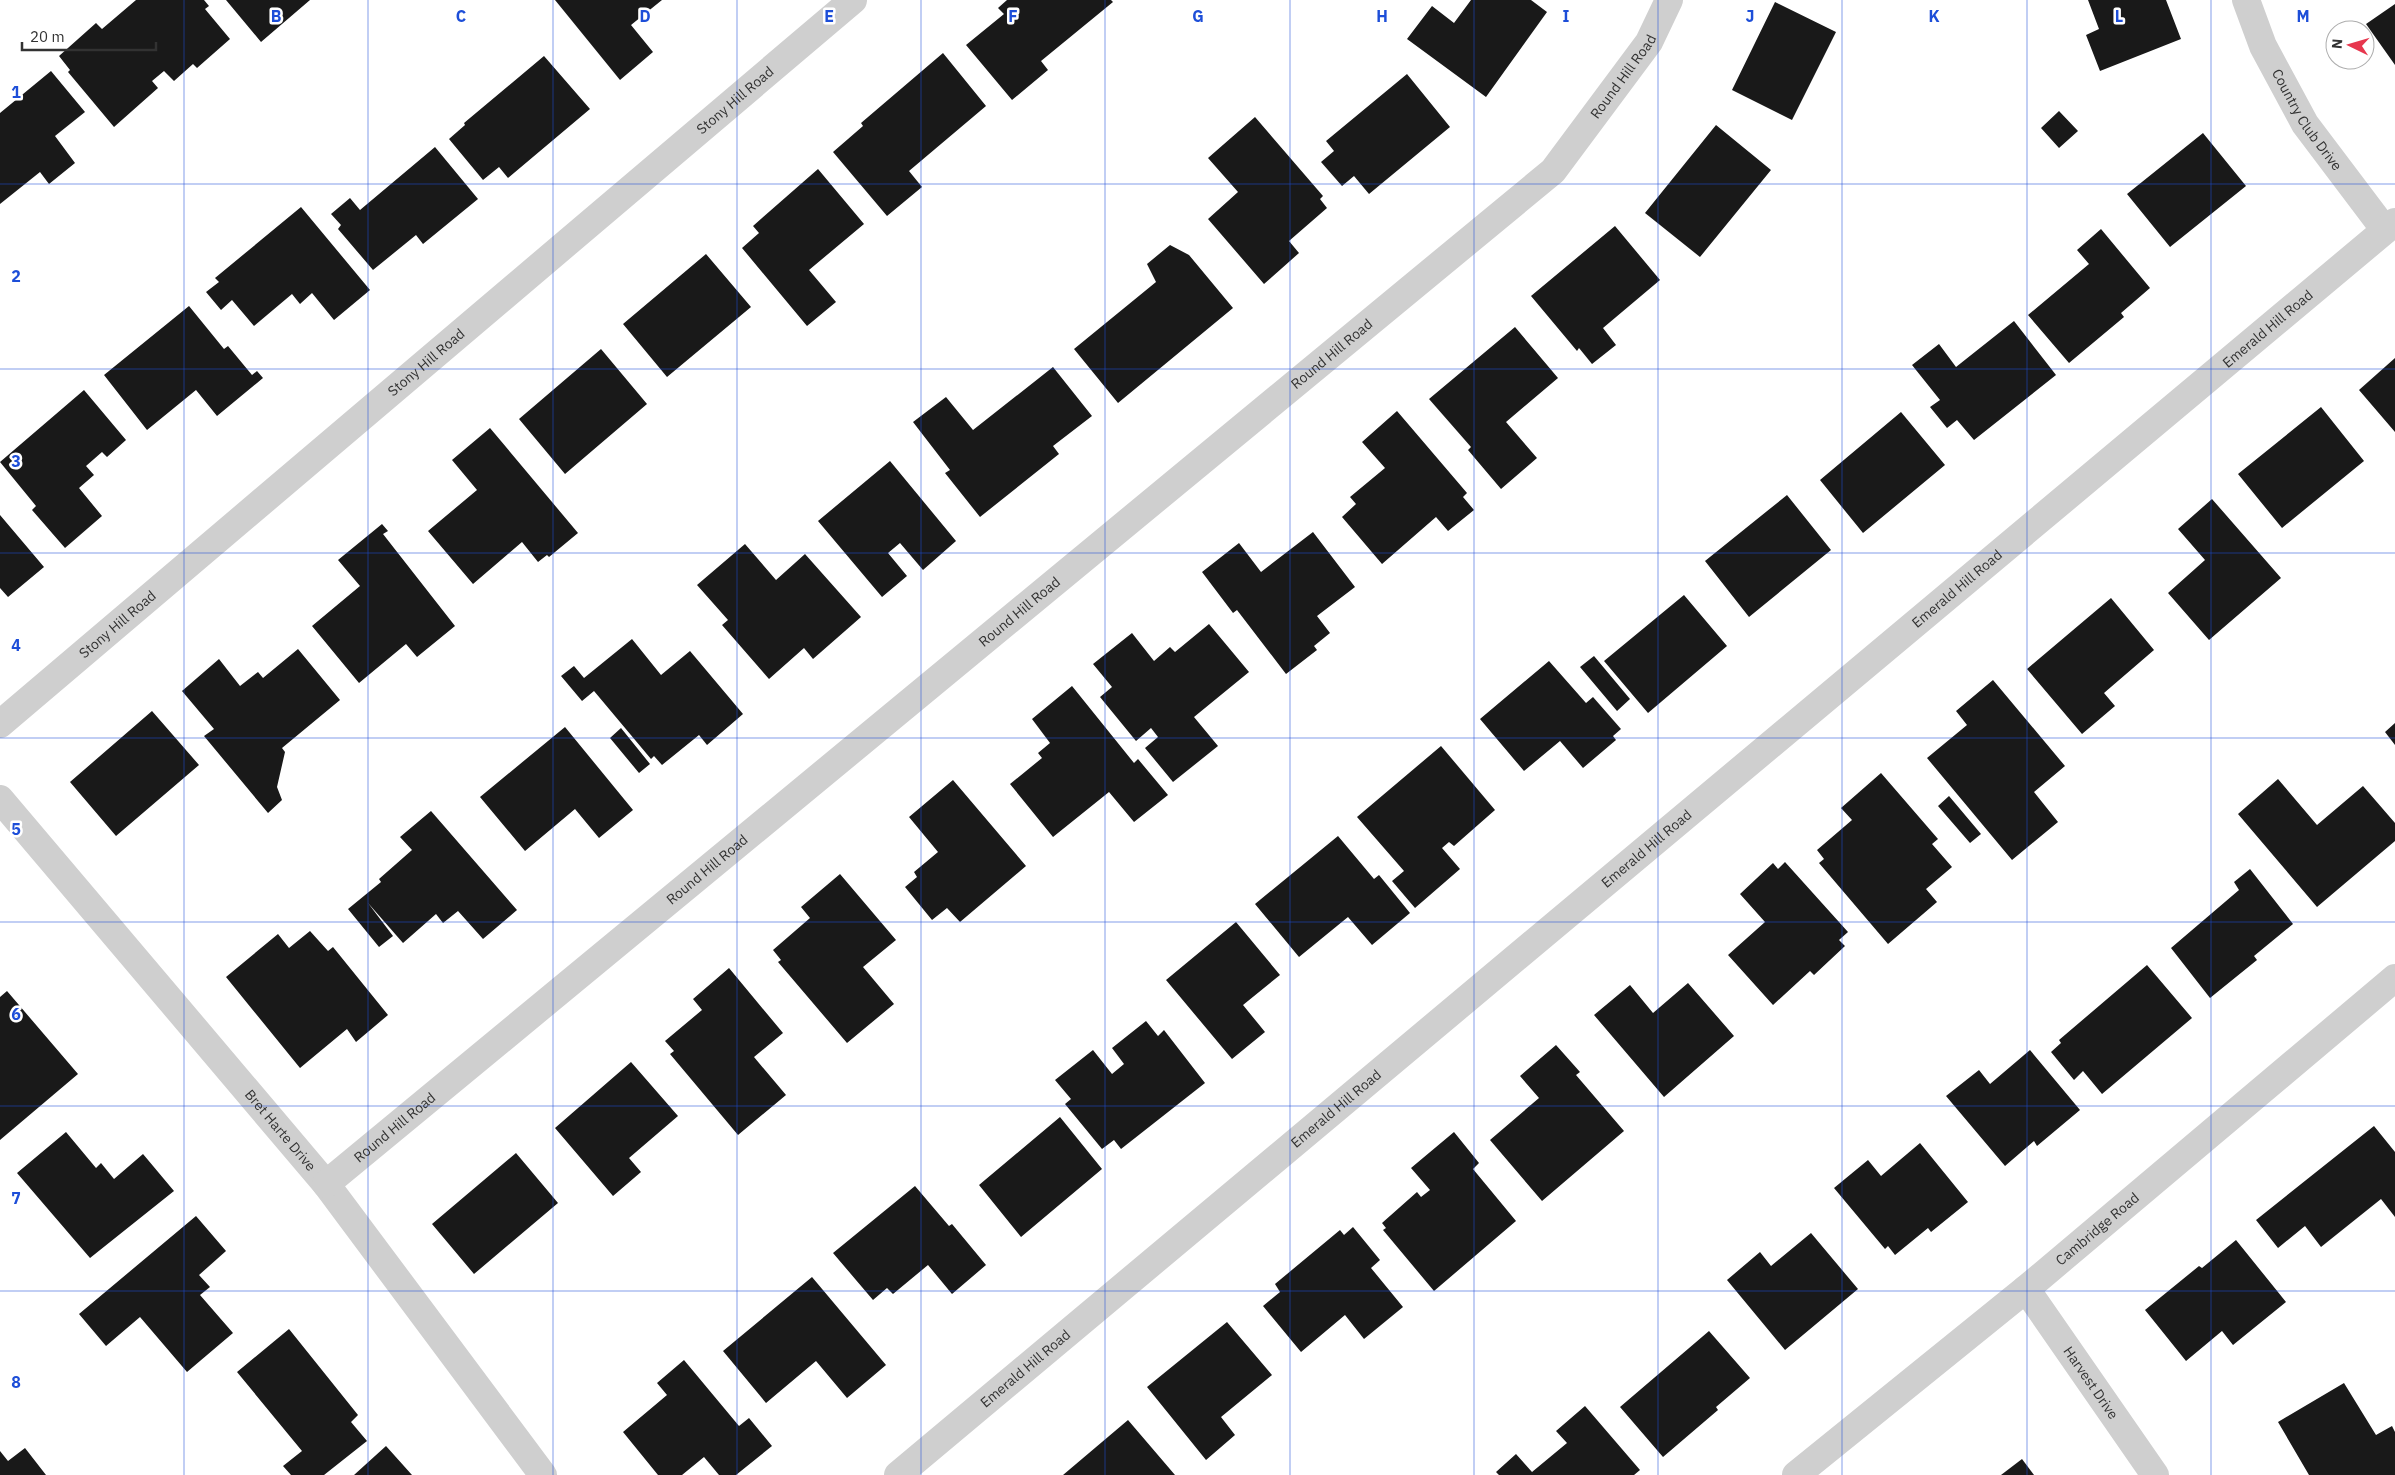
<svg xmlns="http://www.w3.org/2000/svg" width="2395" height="1475" font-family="'IBM Plex Sans',sans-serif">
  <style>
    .building { fill: #191919 }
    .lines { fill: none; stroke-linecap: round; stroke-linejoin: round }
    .street { stroke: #cfcfcf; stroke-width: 28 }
    .grid { fill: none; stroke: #1d4ed8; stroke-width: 1; stroke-opacity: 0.55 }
    .labels { text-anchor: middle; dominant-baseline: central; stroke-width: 5; stroke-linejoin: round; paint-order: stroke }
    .street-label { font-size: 14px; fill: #323232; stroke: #fff }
    .grid-label { font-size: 16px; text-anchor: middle; font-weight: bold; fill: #1d4ed8; stroke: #fff; stroke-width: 5; stroke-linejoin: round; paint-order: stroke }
  </style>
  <rect width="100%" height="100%" fill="#fff"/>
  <path class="building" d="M136,0h68l5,6 -4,3 25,30 -33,29 -4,-4 -19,17 -10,-10 -12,10 6,7 -44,39 -46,-55 2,-2 -11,-14 37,-33 6,6z
    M226,0h84l-49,42z
    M555,0h107l-31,25 22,27 -33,28z
    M1007,0h104l2,2 -72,59 7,9 -36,30 -46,-55 38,-31 -6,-6z
    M1471,0h60l16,12 -61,85 -79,-58 25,-33 22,17z
    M2088,0h78l15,39 -81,32 -14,-36 13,-6z
    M1775,2l61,30 -44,88 -60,-30z
    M2395,4v61l-29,-41z
    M943,53l43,53 -77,65 13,16 -35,29 -54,-64 30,-26 -2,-3z
    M544,56l46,53 -82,69 -9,-11 -16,13 -34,-41 16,-14 -1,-2z
    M51,71l34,41 -30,24 20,27 -26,21 -9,-12 -40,32v-91z
    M1407,74l43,53 -81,67 -15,-18 -12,10 -21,-24 13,-11 -8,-10z
    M2059,111l19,20 -19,17 -18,-20z
    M1255,117l68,79 -3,3 7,9 -38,33 10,12 -35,31 -56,-65 30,-27 -30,-34z
    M1716,125l55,45 -71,87 -55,-44z
    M2203,133l43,53 -76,61 -43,-53z
    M435,147l43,52 -55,45 -7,-9 -43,35 -35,-41 3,-4 -10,-11 19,-16 10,12z
    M818,169l46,55 -55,46 27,32 -29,24 -65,-78 17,-15 -6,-7z
    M301,207l69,83 -36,30 -22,-27 -12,11 -8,-10 -38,32 -22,-26 -11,10 -15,-18 13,-10 -4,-4z
    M1615,226l45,54 -57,48 13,17 -24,19 -13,-16 -2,3 -46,-55z
    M2101,229l49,59 -29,25 3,4 -55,46 -41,-48 61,-51 -12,-14z
    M1170,245l19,10 44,53 -115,95 -44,-54 82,-67 -9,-18z
    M706,254l45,53 -84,70 -44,-53z
    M189,306l35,43 4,-3 24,29 5,-4 6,7 -46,38 -21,-26 -49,40 -43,-55z
    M2014,321l42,54 -82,65 -17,-20 -10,8 -17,-21 10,-7 -28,-35 27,-21 17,23z
    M1515,327l43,51 -52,44 31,36 -36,31 -33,-39 3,-3 -42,-48z
    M601,349l46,55 -82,70 -46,-55z
    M2395,358v74l-36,-42z
    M1053,367l39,49 -39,30 6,8 -79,63 -35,-44 5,-3 -37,-48 33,-25 27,33z
    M84,390l42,50 -19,17 -5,-5 -16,14 8,9 -15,13 23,28 -37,32 -33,-38 4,-4 -36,-44z
    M2321,407l43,54 -82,67 -44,-54z
    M1397,411l70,82 -4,4 11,13 -26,21 -12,-14 -54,47 -40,-47 14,-13 -6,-7 35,-29 -23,-26z
    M1901,412l44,53 -82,68 -43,-53z
    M490,428l88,105 -29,24 -2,-2 -9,7 -16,-20 -49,42 -45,-53 49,-41 -25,-30z
    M890,461l66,80 -33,29 -23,-27 -12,10 19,23 -25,21 -64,-76z
    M1787,495l44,55 -82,67 -44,-56z
    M2212,499l69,79 -72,62 -41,-47 37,-33 -27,-31z
    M0,515l44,52 -36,30 -8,-9z
    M382,524l6,7 -5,3 72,92 -38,31 -11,-13 -47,39 -47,-57 48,-40 -22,-26z
    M1313,532l42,55 -38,29 13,17 -16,13 3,4 -31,24 -49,-64 -4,3 -31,-41 37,-29 22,29z
    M745,544l31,36 29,-26 56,63 -48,42 -9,-11 -35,31 -47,-54 6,-5 -31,-35z
    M1684,595l43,51 -79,67 -44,-52z
    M2111,598l43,52 -50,43 11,13 -33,28 -55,-65z
    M1209,624l40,48 -55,45 24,29 -45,36 -28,-34 13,-11 -7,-9 -15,13 -36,-44 12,-10 -19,-23 39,-31 22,28 16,-14 5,5z
    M632,639l29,36 29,-24 53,63 -36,31 -8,-10 -37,30 -8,-9 -3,3 -57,-68 -12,10 -21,-25 13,-10 10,12z
    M298,649l42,51 -58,48 3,4 -8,35 5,13 -14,13 -64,-77 10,-7 -32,-38 37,-32 21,27 18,-14 5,6z
    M1594,656l36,43 -13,12 -37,-44z
    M1549,661l37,42 7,-6 28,32 -8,7 3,4 -33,28 -23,-27 -36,30 -44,-52z
    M1993,680l72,86 -31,26 24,30 -46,38 -85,-102 40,-33 -11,-14z
    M1072,686l62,77 4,-4 30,36 -34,27 -25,-30 -56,45 -43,-53 32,-26 -4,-5 12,-10 -18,-24z
    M152,711l47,54 -83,71 -46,-54z
    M2395,723v22l-10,-13z
    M565,727l68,83 -34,28 -24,-29 -50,42 -45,-54z
    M621,728l29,36 -11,9 -29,-35z
    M1441,746l54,64 -41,36 -5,-4 -7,6 18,21 -45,39 -23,-27 12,-10 -47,-54z
    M1881,773l57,66 -6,5 20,23 -26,22 11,13 -49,42 -69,-81 5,-4 -7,-9 35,-30 -11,-12z
    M2278,779l39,46 46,-39 32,37v18l-78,66 -79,-93z
    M953,780l73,86 -66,56 -13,-14 -15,12 -27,-33 12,-10 -3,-5 24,-20 -29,-35z
    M1949,796l32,38 -11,9 -32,-37z
    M431,811l86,99 -34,29 -25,-28 -15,12 -7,-9 -33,29 -35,-40 25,33 -14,11 -31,-38 33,-27 -2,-3 33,-29 -12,-13z
    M1338,836l36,43 5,-4 31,38 -38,32 -24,-28 -49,40 -44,-53z
    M1785,862l63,70 -9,8 6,6 -31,29 -4,-4 -37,34 -45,-50 37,-33 -25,-28 33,-31 5,6z
    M2250,869l43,55 -39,32 3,4 -47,38 -39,-50 68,-58 -5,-8z
    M840,874l56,66 -33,27 31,37 -47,39 -69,-81 3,-2 -8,-10 37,-32 -9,-11z
    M1236,922l44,53 -37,30 22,27 -33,27 -66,-79z
    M310,931l18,20 5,-4 55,68 -32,27 -9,-13 -47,39 -74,-91 52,-43 11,14z
    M2147,965l45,53 -90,76 -19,-23 -9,9 -23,-28 10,-9 -2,-3z
    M729,968l54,65 -29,24 32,38 -48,40 -68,-81 4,-3 -9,-10 37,-31 -9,-11z
    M1688,983l46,53 -70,61 -70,-82 36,-30 23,28z
    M7,991l71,83 -78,66v-143z
    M1146,1021l12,15 6,-6 41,53 -84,66 -7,-9 -12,9 -37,-45 6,-5 -16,-19 38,-30 19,24 12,-10 -12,-16z
    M1556,1045l24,27 -4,3 48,56 -82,70 -52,-61 49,-42 -19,-22z
    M2030,1050l50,60 -43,36 -3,-5 -29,25 -59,-70 33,-26 11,14z
    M631,1062l47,54 -49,42 12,14 -28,24 -58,-68z
    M1060,1117l42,52 -81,68 -42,-52z
    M2374,1126l21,26v65l-14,-18 -60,48 -16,-21 -27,22 -22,-28z
    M66,1132l30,36 5,-5 13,16 29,-25 31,37 -84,67 -73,-85z
    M1454,1132l25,31 -6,6 43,52 -82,70 -51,-61 3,-2 -4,-5 35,-31 4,5 9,-7 -19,-22z
    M1920,1143l48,59 -37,30 -3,-4 -33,27 -7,-9 -3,3 -51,-61 34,-28 13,16z
    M516,1153l42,50 -84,71 -42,-50z
    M915,1186l34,40 3,-2 34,41 -34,29 -24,-29 -35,29 -6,-6 -14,12 -40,-47z
    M196,1216l30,35 -27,24 11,12 -10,8 33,38 -46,39 -47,-55 -34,29 -27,-32z
    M1353,1227l27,33 -9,8 32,39 -39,32 -19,-24 -44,37 -38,-46 17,-14 -5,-8 65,-54 4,5z
    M1811,1233l47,56 -73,61 -58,-70 33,-28 11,14z
    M2236,1240l50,62 -53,43 -11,-14 -36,30 -41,-51 54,-44 3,2z
    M812,1277l74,88 -39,33 -31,-37 -50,42 -43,-52z
    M1227,1322l45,53 -51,42 14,18 -29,25 -59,-73z
    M289,1329l69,86 -7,7 16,19 -43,34h-33l-8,-9 19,-15 -65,-79z
    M1709,1331l41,47 -34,29 2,3 -55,47 -43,-50z
    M684,1360l55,66 10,-8 23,28 -36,29h-17l-15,-18 -22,18h-24l-35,-43 44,-37 -10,-12z
    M2344,1383l32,52 16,-9 3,6v43h-86l-31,-53z
    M1585,1406l55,64 -6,5h-135l-3,-3 20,-18 16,18 35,-29 -11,-12z
    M1128,1420l47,55h-112z
    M386,1446l26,29h-58z
    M25,1448l21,27h-46v-24l8,10z
    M2022,1459l12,16h-33z"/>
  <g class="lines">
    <g class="street">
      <path id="s1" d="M2246,0l17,46 42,78 80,106"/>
      <path id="s2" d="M0,724l853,-724"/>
      <path id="s3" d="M0,799l326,385 217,291"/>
      <path id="s4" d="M326,1184l1227,-1013 96,-129 20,-42"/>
      <path id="s5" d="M2026,1289l129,186"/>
      <path id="s6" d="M898,1475l1497,-1253"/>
      <path id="s7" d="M1796,1475l230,-186 369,-311"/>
    </g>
  </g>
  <path class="grid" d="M184,0v1475M368,0v1475M553,0v1475M737,0v1475M921,0v1475M1105,0v1475M1290,0v1475M1474,0v1475M1658,0v1475M1842,0v1475M2027,0v1475M2211,0v1475M0,184h2395M0,369h2395M0,553h2395M0,738h2395M0,922h2395M0,1106h2395M0,1291h2395"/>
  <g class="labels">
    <g class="street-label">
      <text stroke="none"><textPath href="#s4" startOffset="1709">Round Hill Road</textPath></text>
      <text stroke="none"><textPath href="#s2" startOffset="964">Stony Hill Road</textPath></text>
      <text stroke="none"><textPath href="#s1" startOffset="135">Country Club Drive</textPath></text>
      <text stroke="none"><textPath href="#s6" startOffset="1786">Emerald Hill Road</textPath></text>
      <text stroke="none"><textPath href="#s4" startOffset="1304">Round Hill Road</textPath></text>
      <text stroke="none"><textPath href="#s2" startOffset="559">Stony Hill Road</textPath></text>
      <text stroke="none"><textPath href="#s6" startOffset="1381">Emerald Hill Road</textPath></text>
      <text stroke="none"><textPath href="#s4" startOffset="899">Round Hill Road</textPath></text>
      <text stroke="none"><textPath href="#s2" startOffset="154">Stony Hill Road</textPath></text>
      <text stroke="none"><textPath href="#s6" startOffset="976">Emerald Hill Road</textPath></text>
      <text stroke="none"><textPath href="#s4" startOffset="494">Round Hill Road</textPath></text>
      <text stroke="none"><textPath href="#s6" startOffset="571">Emerald Hill Road</textPath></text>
      <text stroke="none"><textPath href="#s4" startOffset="89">Round Hill Road</textPath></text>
      <text stroke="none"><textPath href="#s3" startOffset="434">Bret Harte Drive</textPath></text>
      <text stroke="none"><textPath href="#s7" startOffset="389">Cambridge Road</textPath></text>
      <text stroke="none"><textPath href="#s6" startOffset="166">Emerald Hill Road</textPath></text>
      <text stroke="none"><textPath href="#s5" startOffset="114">Harvest Drive</textPath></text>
    </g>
  </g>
  <g class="grid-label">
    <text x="276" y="22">B</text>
    <text x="461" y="22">C</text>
    <text x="645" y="22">D</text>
    <text x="829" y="22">E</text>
    <text x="1013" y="22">F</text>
    <text x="1198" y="22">G</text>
    <text x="1382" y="22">H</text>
    <text x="1566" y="22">I</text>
    <text x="1750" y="22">J</text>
    <text x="1934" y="22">K</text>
    <text x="2119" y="22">L</text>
    <text x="2303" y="22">M</text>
    <text x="16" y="98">1</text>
    <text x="16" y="282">2</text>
    <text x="16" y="467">3</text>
    <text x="16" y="651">4</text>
    <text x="16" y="835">5</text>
    <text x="16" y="1020">6</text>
    <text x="16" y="1204">7</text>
    <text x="16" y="1388">8</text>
  </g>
  <g transform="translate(2350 45) rotate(275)"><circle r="24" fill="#ffffff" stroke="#adadad"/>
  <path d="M0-4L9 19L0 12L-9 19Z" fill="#e7374e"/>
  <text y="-8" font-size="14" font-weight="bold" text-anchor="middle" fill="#323232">N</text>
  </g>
  <path d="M22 42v8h134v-8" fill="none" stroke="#323232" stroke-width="2.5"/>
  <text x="30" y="42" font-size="15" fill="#323232" stroke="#ffffff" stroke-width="4" paint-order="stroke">20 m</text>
</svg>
